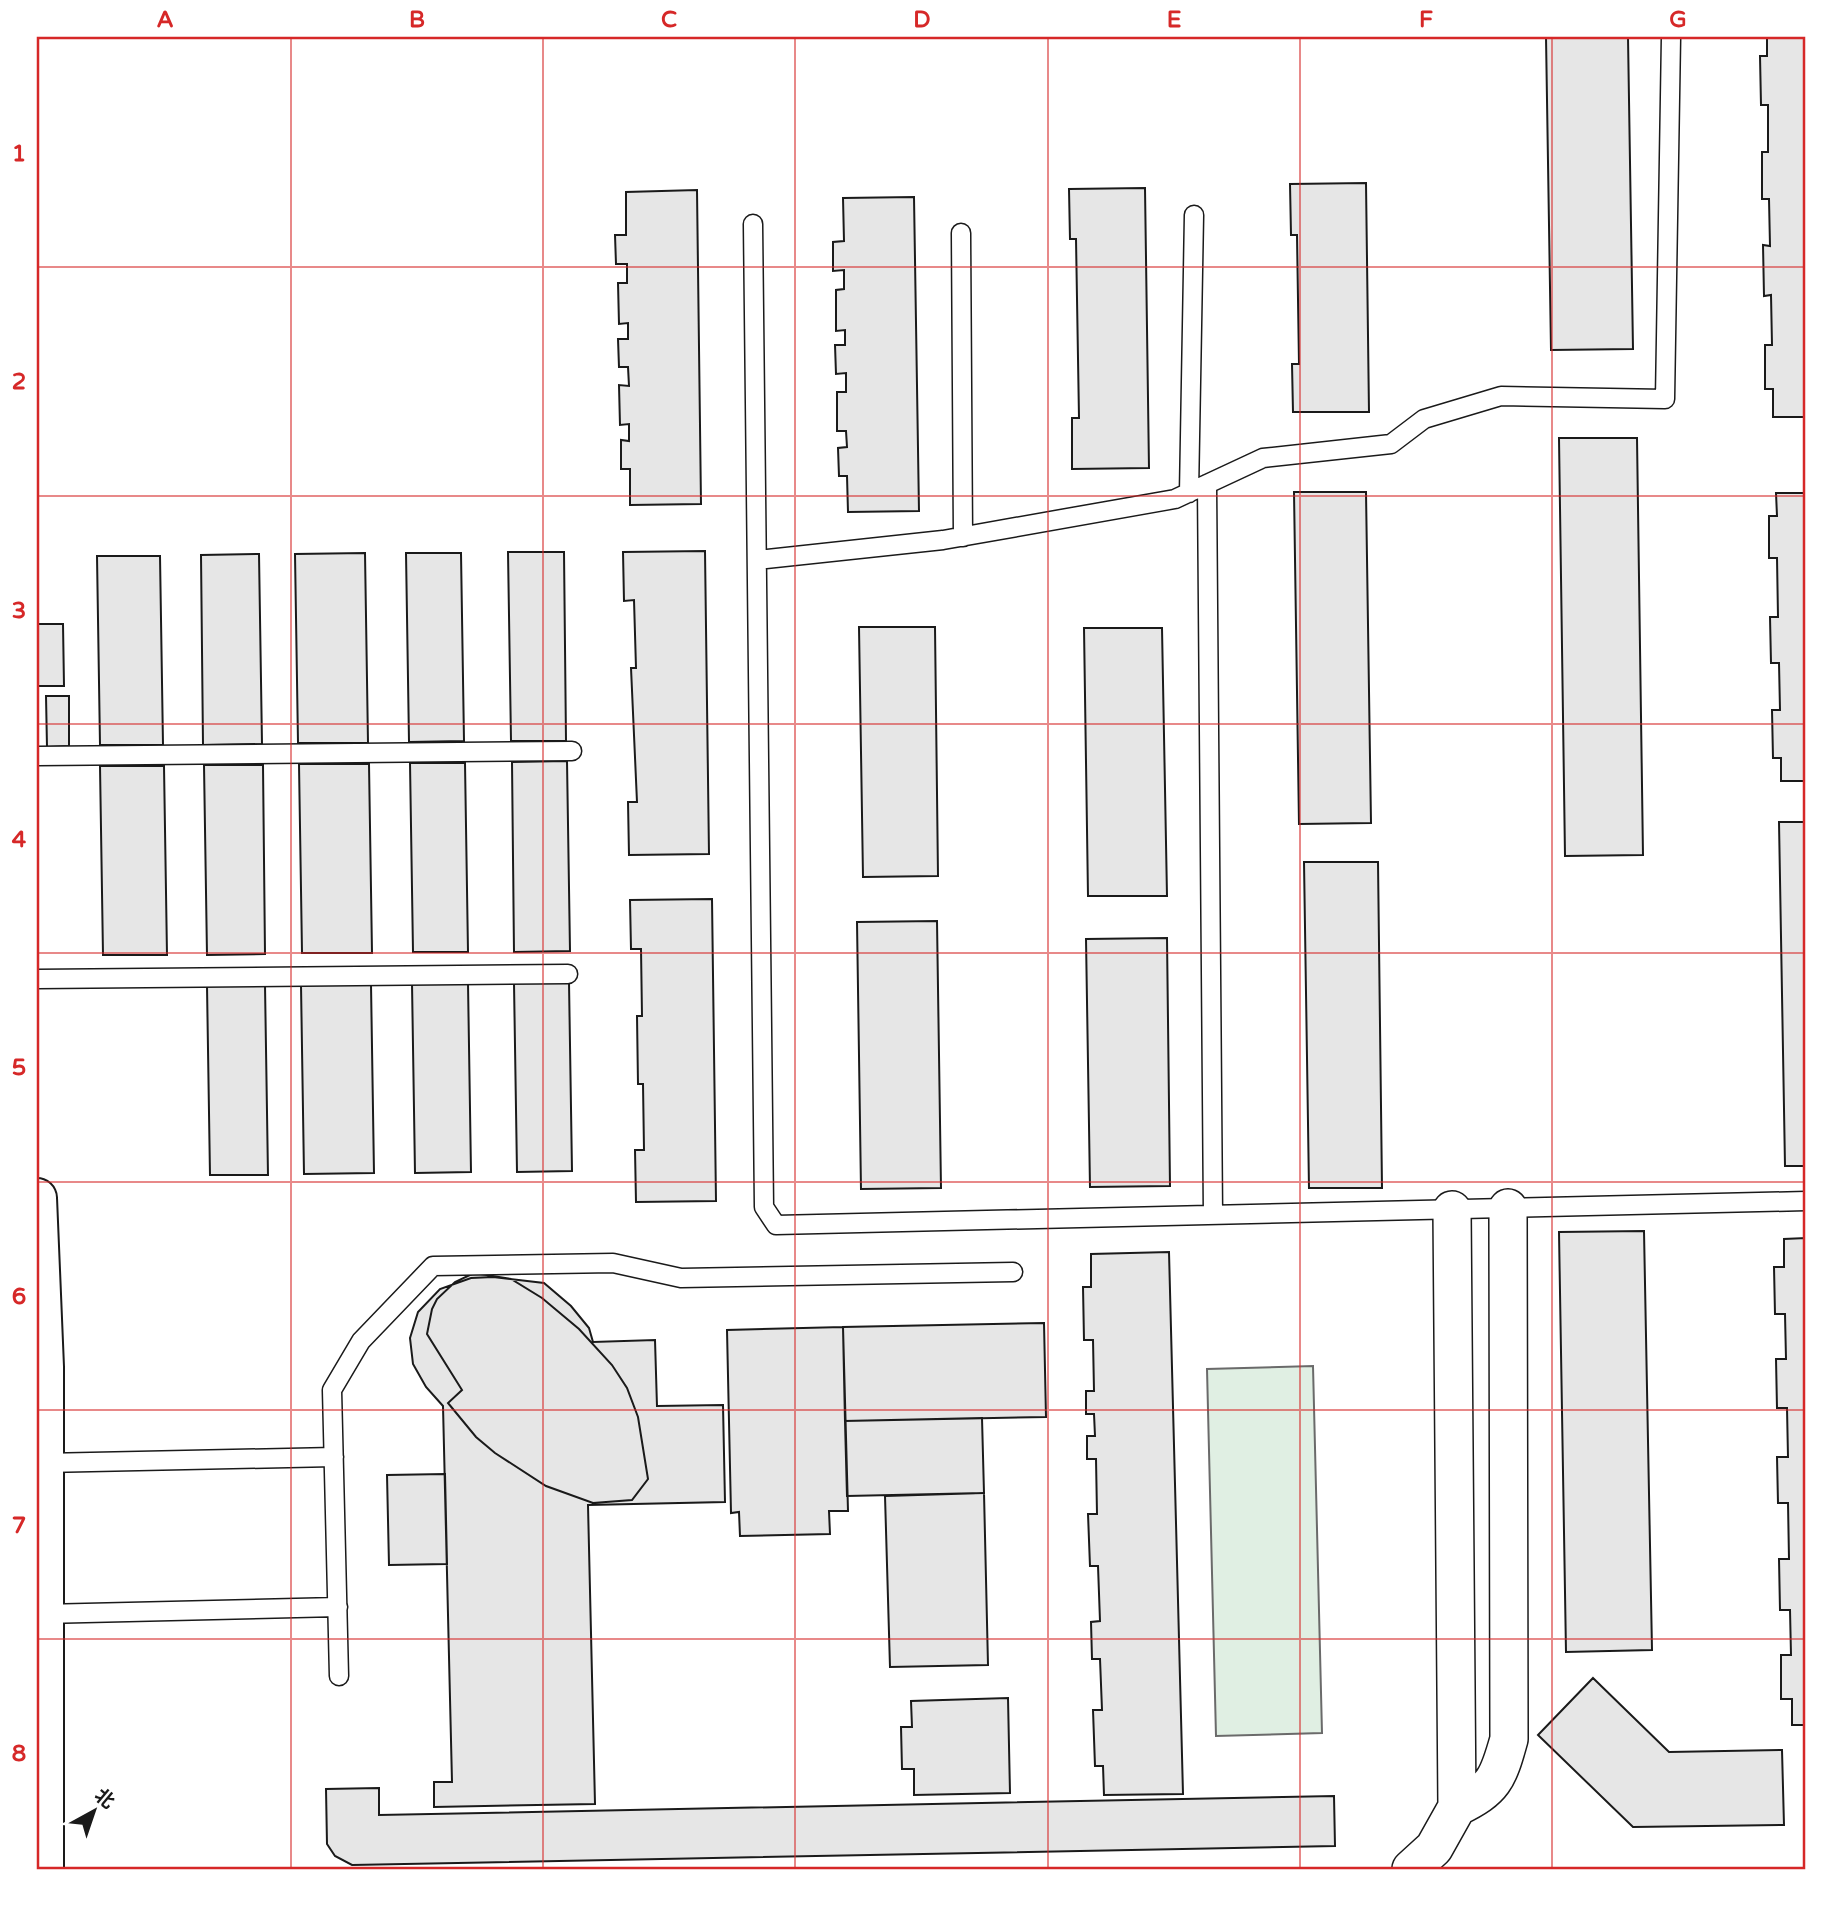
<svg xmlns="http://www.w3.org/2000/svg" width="1843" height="1906" font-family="'Varela Round','Noto Sans SC',sans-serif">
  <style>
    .green { fill: #e0efe3; stroke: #6a6a6a; stroke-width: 2 }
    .building { fill: #e6e6e6; stroke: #1a1a1a; stroke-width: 2 }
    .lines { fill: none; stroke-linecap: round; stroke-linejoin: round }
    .service-casing { stroke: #1a1a1a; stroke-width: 21 }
    .minor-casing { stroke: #1a1a1a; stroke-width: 40 }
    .secondary-casing { stroke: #1a1a1a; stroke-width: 42 }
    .service { stroke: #fff; stroke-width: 18 }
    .minor { stroke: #fff; stroke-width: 37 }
    .secondary { stroke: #fff; stroke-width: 38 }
    .grid { fill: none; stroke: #d62828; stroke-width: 2; stroke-opacity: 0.55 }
    .neatline { fill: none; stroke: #d62828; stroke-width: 2.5 }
    .grid-label { font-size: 23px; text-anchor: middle; font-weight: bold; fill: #d62828 }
  </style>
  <rect width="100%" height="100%" fill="#fff"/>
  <path class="green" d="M1313,1366l9,367 -106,3 -9,-367z"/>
  <path class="building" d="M1546,37h82l5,312 -82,1z
    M1767,37h39v380h-33v-28h-8v-44h7l-1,-50 -7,1 -1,-51 7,1 -1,-47h-7v-47h6v-47h-7l-1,-49h7z
    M1366,183l3,229h-76l-1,-48h7l-2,-129h-6l-1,-51z
    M1145,188l4,280 -77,1v-51h7l-3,-179h-6l-1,-50z
    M697,190l4,314 -71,1v-36h-9v-29l8,1v-17l-9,1 -1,-40 10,1 -1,-19h-9l-1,-28h10v-16l-9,1 -1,-41h9v-19h-11l-1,-29h11v-43z
    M914,197l5,314 -71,1 -1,-36h-8l-1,-28 9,-1 -1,-16h-9v-39h9v-19l-10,1 -1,-29h10v-15l-9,1v-41l8,-1v-19l-11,1v-29l11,-1 -1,-43z
    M1559,438h78l6,417 -78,1z
    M1294,492h72l5,331 -72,1z
    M1776,493h30v288h-25v-23h-8l-1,-48h8l-1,-47h-8l-1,-46h8l-1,-59h-8v-42h8z
    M705,551l4,303 -80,1 -1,-53h9l-6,-134h5l-2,-68 -10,1 -1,-49z
    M508,552h56l2,189h-55z
    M365,553l3,190h-70l-3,-189z
    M406,553h55l3,188 -55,1z
    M259,554l3,190 -59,1 -2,-190z
    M97,556h63l3,189h-63z
    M37,624h26l1,62h-27z
    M859,627h76l3,249 -75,1z
    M1084,628h78l5,268h-79z
    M46,696h23v50l-22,1z
    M567,761l3,190 -56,1 -2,-190z
    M410,763h55l3,189h-55z
    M299,764h70l3,189h-70z
    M204,765h59l2,189 -58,1z
    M100,766h64l3,189h-64z
    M1779,822h27v344h-21z
    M1304,862h74l4,326h-73z
    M712,899l4,302 -80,1 -1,-52h9l-1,-66h-5l-1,-68h5l-1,-67h-10l-1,-49z
    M937,921l4,267 -80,1 -4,-267z
    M1167,938l3,248 -80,1 -4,-248z
    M569,982l3,189 -55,1 -3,-189z
    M412,983h56l3,189 -56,1z
    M371,984l3,189 -70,1 -3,-189z
    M265,985l3,190h-58l-3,-189z
    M1644,1231l8,419 -86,2 -7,-420z
    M1806,1238v487h-14v-26h-11v-44h10l-1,-45h-10l-1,-51h10l-1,-56h-10l-1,-46h11l-1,-49h-10l-1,-49h10l-1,-45h-10l-1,-47h10v-28z
    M1169,1252l14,542 -79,1 -1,-29h-8l-2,-56h9l-2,-51h-8l-1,-37 9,-1 -2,-55h-8l-2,-52h9l-1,-55h-9v-23h8l-1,-22h-8v-23h8l-1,-51h-9l-1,-53h8v-33z
    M474,1273l37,6 31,19 37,31 33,36 15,23 11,29 10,62 -16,21 -39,3 -47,-17 -51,-33 -19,-16 -28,-34 14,-13 -35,-56 5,-25 5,-10 18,-17z
    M493,1277l51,6 27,23 18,22 4,14 62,-2 2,66 66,-1 2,97 -137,3 7,299 -161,3v-25h18l-9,-376 -17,-19 -13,-23 -3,-26 8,-26 22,-23 31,-11z
    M1044,1323l2,94 -201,4 -2,-94z
    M843,1327l5,184h-19l1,23 -90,2 -1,-24 -8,1 -4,-183z
    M982,1418l2,75 -137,3 -2,-75z
    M445,1474l2,90 -58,1 -2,-90z
    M984,1493l4,172 -98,2 -5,-171z
    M1593,1678l76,74 113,-2 2,75 -151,2 -95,-92z
    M1008,1698l2,95 -96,2v-26h-12l-1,-42h11l-1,-26z
    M379,1788v27l955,-19 1,50 -983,19 -17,-9 -8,-12 -1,-55z"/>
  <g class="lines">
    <g class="service-casing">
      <path id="service" d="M753,224l11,983 12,18 1030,-24
        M961,233l2,304
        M1207,484l6,731
        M1189,493l5,-278
        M757,560l186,-20 232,-41 88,-41 128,-14 33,-25 77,-23 164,3 6,-362
        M37,756l535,-5
        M37,979l531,-5
        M44,1463l290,-6
        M43,1614l295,-7
        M339,1676l-7,-286 29,-49 72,-75 180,-3 68,15 332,-6"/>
    </g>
    <g class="minor-casing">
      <path id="minor" d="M1457,1807c37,-18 41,-28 52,-68l-1,-531
        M1411,1869l23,-21 23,-41 -5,-597"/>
    </g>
    <g class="secondary-casing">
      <path id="secondary" d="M37,1198l7,169v502"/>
    </g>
    <use href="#service" class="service"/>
    <use href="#minor" class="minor"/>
    <use href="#secondary" class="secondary"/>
  </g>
  <path class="grid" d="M291,37v1832M543,37v1832M795,37v1832M1048,37v1832M1300,37v1832M1552,37v1832M37,267h1769M37,496h1769M37,724h1769M37,953h1769M37,1182h1769M37,1410h1769M37,1639h1769"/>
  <rect width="1843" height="1906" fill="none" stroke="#ffffff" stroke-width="77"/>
  <g transform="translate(94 1811) rotate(40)" stroke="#ffffff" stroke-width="5" paint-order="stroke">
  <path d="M0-5L12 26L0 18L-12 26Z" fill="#1a1a1a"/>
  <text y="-10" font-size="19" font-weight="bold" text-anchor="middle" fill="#1a1a1a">北</text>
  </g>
  <rect x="38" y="38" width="1766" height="1830" class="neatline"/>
  <g class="grid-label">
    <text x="165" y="27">A</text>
    <text x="417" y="27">B</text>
    <text x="669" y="27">C</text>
    <text x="922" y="27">D</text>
    <text x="1174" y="27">E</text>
    <text x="1426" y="27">F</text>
    <text x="1678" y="27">G</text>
    <text x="19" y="161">1</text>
    <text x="19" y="389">2</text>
    <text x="19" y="618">3</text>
    <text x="19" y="847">4</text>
    <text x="19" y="1075">5</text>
    <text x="19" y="1304">6</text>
    <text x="19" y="1533">7</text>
    <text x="19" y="1761">8</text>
  </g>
</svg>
